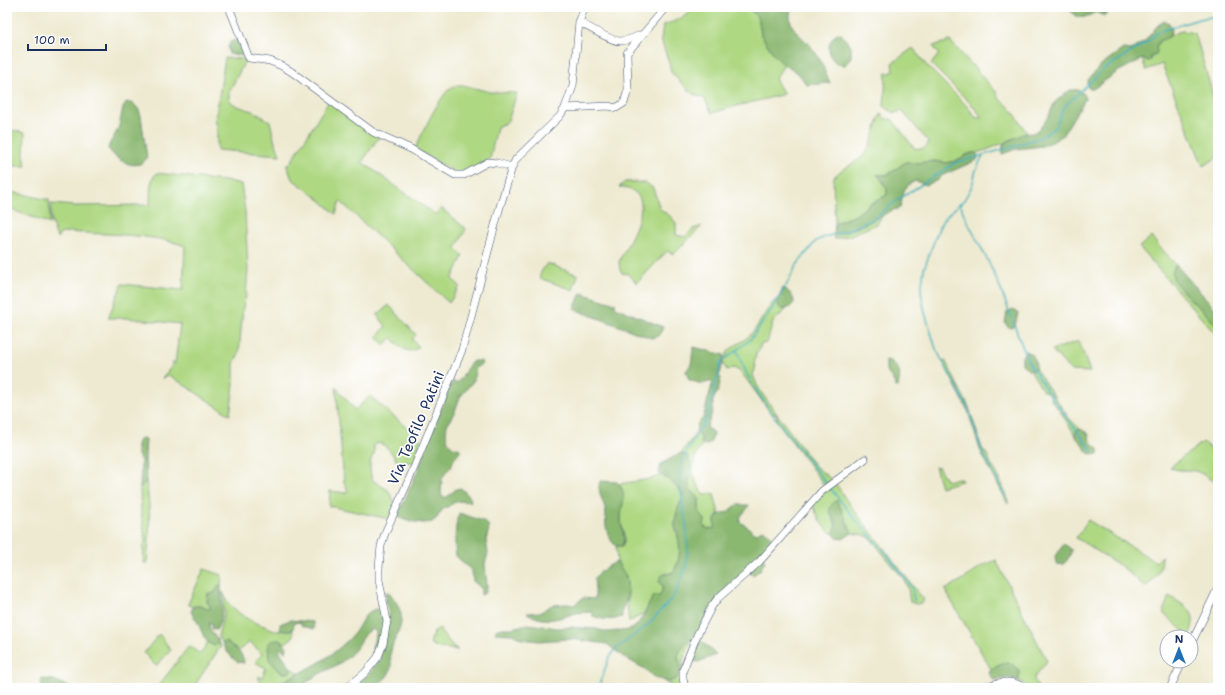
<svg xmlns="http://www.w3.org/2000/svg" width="1225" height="695" font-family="'Shantell Sans',sans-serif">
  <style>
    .green { fill: #afd883; stroke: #658470 }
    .forest { fill: #8bb871; stroke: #537468 }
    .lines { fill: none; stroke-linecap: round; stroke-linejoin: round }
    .stream { stroke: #3faebc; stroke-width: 1.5 }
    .minor-casing { stroke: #3b4b6f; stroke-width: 8 }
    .minor { stroke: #fff; stroke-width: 7 }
    .labels { text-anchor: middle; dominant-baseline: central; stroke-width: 3.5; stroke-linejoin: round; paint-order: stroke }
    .street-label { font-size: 15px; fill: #1b2f5e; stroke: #fff }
  </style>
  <rect width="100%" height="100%" fill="#fff"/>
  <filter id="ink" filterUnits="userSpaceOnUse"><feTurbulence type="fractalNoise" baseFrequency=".025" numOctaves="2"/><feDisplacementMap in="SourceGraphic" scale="8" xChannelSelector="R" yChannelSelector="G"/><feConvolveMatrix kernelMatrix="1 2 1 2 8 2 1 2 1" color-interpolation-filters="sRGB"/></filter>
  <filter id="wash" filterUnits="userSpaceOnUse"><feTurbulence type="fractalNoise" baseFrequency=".012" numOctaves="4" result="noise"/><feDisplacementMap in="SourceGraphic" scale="16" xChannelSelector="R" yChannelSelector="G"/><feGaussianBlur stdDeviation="0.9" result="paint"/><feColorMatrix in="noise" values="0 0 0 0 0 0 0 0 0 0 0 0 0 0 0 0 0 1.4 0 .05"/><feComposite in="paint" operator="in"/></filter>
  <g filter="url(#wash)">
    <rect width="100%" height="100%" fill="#eeead1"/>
    <path class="green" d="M696,7h51l9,8 3,6 2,14 14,21 9,9 -9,14 9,15c-24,7 -48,11 -72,19l-8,-15 -11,-4 -7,-6 -15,-16 -1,-6 -9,-26 2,-15c14,-4 23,-8 33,-18z
      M1183,31l12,2 23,80v44l-15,9 -41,-102 -16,6 -4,-11 6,2 3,-1 1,-4 4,-2 1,-3 -1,-3 3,-7 19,-9z
      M950,41l47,52 2,6c13,7 20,22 28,34l-38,16 -12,4h-5l-4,1 -13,7 -9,2 -12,-2 -16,2 -12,-1c-9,5 -17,16 -28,12 4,8 10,12 9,21l-17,9 -14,11 -21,8c0,-7 -3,-43 -1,-46 3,-5 22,-15 28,-20 11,-11 13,-29 19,-43 3,4 6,6 11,5l22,29c6,1 11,2 14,-4v-3l-26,-30 -7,2 -11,-6 2,-34h5l2,-3 -1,-7 21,-15 14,18 40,40 9,12h6l-6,-9 -45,-45 8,-10 -6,-8z
      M225,58l21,1 -17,33v8c8,8 14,7 23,11 6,3 12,7 18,10l4,18 6,16 -63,-5v-25l-2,-3z
      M463,85l27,7 27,1 -8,25 -2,4 -10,5 -7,32 -20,12 -12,3 -43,-25c6,-13 26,-58 39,-63 2,-1 6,-1 9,-1z
      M329,101l50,36 -17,25 74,53 5,-7 25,21 -10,19 7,8 -11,23 8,7 -11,17 -109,-102 -4,13 -18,-16 -26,-19 -6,-15 3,1z
      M11,130l14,3 -1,21 2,12h-16l-3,2v-34z
      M157,173l76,9 8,2 4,27 3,58 -2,27 -3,11 -4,46 -5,10v21l-4,31 -61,-40 -7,4 9,-12 1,-5 3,2 5,-40 -53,-6h-19l14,-34 61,6 2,-44c-34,-13 -80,-11 -117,-14l-8,2 -3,4 -6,-18v-16l24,2 75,-1c1,-10 -2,-25 7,-32z
      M625,182h8l13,1 7,5 7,21 10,7 6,7v12l9,2 8,-8 9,-3 -28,28 -7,-3 -30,32 -9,-9 -6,-1 -2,-3 -1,-8c6,-14 29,-51 20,-65 -4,-7 -13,-9 -20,-10z
      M7,191l42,9 1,24 -43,-16z
      M883,215l-6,9 -26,11 -17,4v-4l22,-7z
      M1151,237l25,28 -2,2v14l13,15 21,20 10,12v9l-79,-90z
      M547,263l31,12 -5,15 -34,-12 2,-6z
      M778,298v4l6,7 4,-1 -12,11 -3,3 -6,21 -6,1 -3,8 -2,2 -2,11 2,1 -3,9 4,10 6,10 52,71 17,14 -8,5 -47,-64v-6l-7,-3 -29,-40 -7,-4 -7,2 -4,-6c3,-18 16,-18 27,-29 11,-11 16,-28 28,-37z
      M389,305l27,30 -4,4 7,8c-11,9 -19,0 -27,-9l-8,7 -7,-8 9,-11 -9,-11z
      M1079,341l11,31 -19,-1 -19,-21z
      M945,360l24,47 13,41 6,8 3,8 8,13 8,19 1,6v2l-28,-54 -12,-39 -25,-49z
      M1035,368l34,50 11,11 -4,2 -1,4 -15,-24 -9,-11 1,-4 -2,-3 -7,-2 -12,-20z
      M336,387l19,23 15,-14 51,44 -7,22 -16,1c-5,-8 -10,-17 -19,-20l-5,2v9c-6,7 -4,17 -2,26l16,10 8,14 -7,15 -60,-13 1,-15 15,2 3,-2 -4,-9z
      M696,433l5,2v7l1,2c-2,6 -7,11 -8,17 -3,12 3,25 10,34h3l4,-2 3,1 5,20 -4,6v8l-7,1 -4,-2 1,-7 -6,-8v-13l-5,-6 -4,-3 -2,-7 3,-16 -3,-11 -7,-3z
      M1203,442l15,13v27c-9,-1 -14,-9 -23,-11 -9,-2 -17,1 -25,-4z
      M935,467l4,1 8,13 11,-3 3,1 1,2 -21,6z
      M662,475l12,9 9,11c-3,9 -8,19 -8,30 0,4 3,8 3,12 3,11 2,27 -6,36l-7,1 -6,7 4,5 -3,11 -11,7 -4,9 -16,9 -2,-16 1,-14 -2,-16 -9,-14 -1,-16h6l2,-4v-6l-3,-15 1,-32 -3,-5 31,-5z
      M146,481c5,27 4,54 1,82h-3l-1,-17 2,-2v-7l-4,-25 -1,-24z
      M836,484l11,17 77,99 -2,3 -6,1 -6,-2 -2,-13 -5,-11 -33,-40 -6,-3 -12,-2 -15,-32 -4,3 -3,8 6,14 -2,8c-13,-5 -16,-18 -22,-31z
      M1088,520l68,42 6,-6c0,14 -6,23 -17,31l-24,-21 -45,-28z
      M996,560l51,101 -13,17 1,4 4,6h-9l-11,-7v-6l-12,-13 -16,7 -46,-79 25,-15 10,-8z
      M204,569l18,6 -1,9 -8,10h-5l-1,8 4,6c-7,3 -17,0 -23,-4z
      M223,592l5,11 11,10 12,8 29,11v-2l6,1 7,-2v8l-8,6 -3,-2 -14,3c1,14 0,15 10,26l13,1 -1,-4 9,6 -18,9 -8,6h-8l-6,-8v-4l3,2 4,-10 -11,-6 7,-8 -12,-12 -12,9 -2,-3 -12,-6 -1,2 -5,-8 6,-23z
      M1169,596c19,12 31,16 20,40l-25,-22v-5z
      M437,629h4l-1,2 12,14 6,5 -19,-2 -9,-4 3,-10z
      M159,634l12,16 -15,16 -12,-13z
      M693,638l-10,22v28h-9l-12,-8 8,2 9,-21 -1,-5 2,-5z
      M208,642l4,3 6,-1v-2l3,4 -28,42h-36l32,-42 11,8z"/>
    <path class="forest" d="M747,7h45c-9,21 14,31 23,45 7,9 10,20 15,31l-23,2 -9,-12 -14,-8 -9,-9 -14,-21 -2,-14 -3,-6z
      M1095,7h14l-3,5 1,2 -3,2 -8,-4c-10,5 -16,9 -25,0v-2c6,-4 9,-1 14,2z
      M1164,21l5,2 3,7 -3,7 -10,4 -3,7 1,3 -1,3 -5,2v4l-3,1 -6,-2 -23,12 -26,18 -5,-2 -1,-4 1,-3 13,-15 15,-11 7,-5 8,1 14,-9 12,-15z
      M837,33l4,1 10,12v11l-6,8c-9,1 -17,-8 -16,-18 0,-5 4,-10 8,-14z
      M241,38l6,18 -18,-2 -1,-6 2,-6z
      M1070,90h8l6,4 1,5 -23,37 -10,6 -10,4 -26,3 -14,5 1,-9 7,-5 13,-6 9,-1 6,-2 10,-14 7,-15z
      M126,102l8,2 5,6 2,6 6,42c-10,15 -32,2 -39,-10 2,-7 6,-11 9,-17 5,-10 3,-20 9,-29z
      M972,153h5l1,4 -1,3 -36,16 -3,4 -12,5 -10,-4c-15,6 -12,13 -16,27 -10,2 -16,7 -25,11 -13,7 -26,13 -41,16l1,-12 21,-8 14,-11 17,-9c1,-9 -5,-14 -10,-21 11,5 20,-7 29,-12l12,1 16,-2 12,2 9,-2z
      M1176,265l42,47v16l-10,-12 -21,-20 -13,-15 -2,-9z
      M783,288l3,1c3,3 8,8 8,13 -2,8 -26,15 -11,-14z
      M581,293l35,11 -1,3 48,20 -4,9 -8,2 -77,-29z
      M1013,309l5,4 -3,13 -6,2 -4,-5 2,-11z
      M694,347l30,8 -3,16 -2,5 2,2 -3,13 -5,9v10l-7,20 3,-2 4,6c-1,8 -4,14 -12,9v-7l-5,-3 1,-9 6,-6 10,-37 -11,3 -13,-4 -3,-9c9,-10 4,-12 8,-24z
      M1025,351c8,3 14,11 9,19h-6l-6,-6v-7z
      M886,360c5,1 6,2 9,5 7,6 4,14 3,22h-2l-3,-7 -7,-10z
      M473,361h8l1,3 -6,3 -2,13 -14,17 -5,14 -8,14 -1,8 2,9 5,5 7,2v2l-7,10 -2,6 -5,5 -4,7 -1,15 2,3h4l9,-8 5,-1 9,9 1,5 -14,-1 -15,9 -5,8 -5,4 -9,1 -15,-2 -11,-4 21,-47 34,-89 4,2c8,-5 9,-16 17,-22z
      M1080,429l8,4 2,8 8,8 1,4 -3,2 -8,-2c-2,-2 -3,-5 -5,-8 -4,-6 -9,-6 -7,-14z
      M142,438l4,1 -1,15 1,27 -6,7 1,-28c-4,-4 -6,-15 -2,-20z
      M681,453l7,3 3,11 -3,16 2,7 4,3 5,6v13l6,8 -1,7 4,2 7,-1v-8l4,-6 7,-1 11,-8h12c-2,7 -10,9 -9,17l8,5 5,6h4l5,-3c8,2 9,6 11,13l-12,13 4,5 -5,9 -7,5 -6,-5 -12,10 -42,58 -13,13 -2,5 3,12 -4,10 -7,4 -16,-4 -9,-9 -20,-11 -18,-14 -37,-5 -32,2 -16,-2 -10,-5 -17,-1 1,-3 6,-2h11l15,-4 29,4 14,-1 25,2 12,3 22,-2 6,-4 9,-13 4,-9 5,-8h6l3,-9 -4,-6 2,-5 4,-2 7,-1c8,-9 9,-25 6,-36 0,-4 -3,-8 -3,-12 0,-11 5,-21 8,-30l-9,-11 -15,-11 2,-9z
      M600,481l17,1c3,3 5,6 6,11 2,9 -3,19 -2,28 1,10 5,16 1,25h-6c-5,-4 -9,-13 -10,-19 -1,-7 1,-13 -1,-19 -3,-10 -8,-17 -5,-27z
      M837,500l15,33 -9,6 -6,-1 -3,-4c0,-3 2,-7 2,-10 -3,-11 -13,-13 1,-24z
      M459,513l24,8 5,4 1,4 -3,11 2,13 -3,11 2,23 -2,6 -4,2v-7l-8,-7 -1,-10 -16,-15c-2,-13 -1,-30 3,-43z
      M1064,544l7,5c1,4 -4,13 -8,15 -2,1 -4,0 -7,0l-1,-8z
      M617,562l9,14 2,16 -2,10 -4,7v8c-11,4 -18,3 -29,-1l-1,-4c-5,1 -11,0 -16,1 -19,6 -31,11 -49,0l14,-1 11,-7 15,-1 7,1 9,-7 12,1v-10l-1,-11c6,-6 14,-13 23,-16z
      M221,584c0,15 4,32 -5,46l-4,-1v-7l-2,1 -1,4 3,6 6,6v5l-4,2c-10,-4 -11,-12 -15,-21 -2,-5 -6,-8 -8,-14l3,-5h7l7,3 3,-1 -4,-6 1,-9 5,1z
      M385,592l5,1c10,14 15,23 8,40 -3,6 -6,12 -7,18 -2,8 3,15 -3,24 -3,5 -9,7 -13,13h-22l18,-16 9,-14 9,-41z
      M376,609l6,2 3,15 -7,26h-4l-2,-5 4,-12v-4l-4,-2c-9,5 -11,14 -17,21 -13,15 -26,18 -41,27 -5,3 -11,10 -16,11 -7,2 -17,0 -25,0 12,-9 25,-13 38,-21 14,-7 28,-18 39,-29 11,-10 11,-25 26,-29z
      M290,620l23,2 1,7 -12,-3 -2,-4 -6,1 -1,6 -7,2 -6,-1v-6z
      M698,637l18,18 -18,7 -6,-1 -2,-3z
      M278,640l4,1 5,6 -1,6 -5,-5 -2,2 11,17 1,4 -2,2h-7l-13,-13 -1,-16 3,-3z
      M225,641c8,5 19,12 19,22l-7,-1c-5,-5 -12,-11 -14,-18z
      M1007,662l5,2 7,6v11l-9,-3 -16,2 -4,-5 -1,-3 2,-3z
      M42,679l12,1 18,8h-29l-2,-5z"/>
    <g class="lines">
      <path class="stream" d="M983,155l-7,15 -4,16 -8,14 -11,10 -10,10 -4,8 -15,41 -3,23 4,21 11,36 32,59 13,41 26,50
        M960,203l4,12 26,50 9,20 29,76 21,33 44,58
        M786,286l10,-20 20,-25 9,-4 18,-5 30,-13 26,-20 56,-36 57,-16 29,-10 14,-9 9,-21 40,-38 45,-28 8,-9 42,-13 19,-3
        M737,351c14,40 46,77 72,110 5,8 12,14 17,22
        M830,488l32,39 25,27 25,34 2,13
        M598,688l11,-30 8,-10 33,-25 24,-27 11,-27 3,-19 -2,-27 -6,-35v-15l4,-17 22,-37 6,-20 9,-37 29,-22 16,-22 19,-30"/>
    </g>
  </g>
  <g filter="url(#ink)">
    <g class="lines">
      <g class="minor-casing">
        <path id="minor" d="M229,7l20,51 21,3 12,5 10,6 81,60 38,17 44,26h9l24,-13 9,1 15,4
          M579,22c10,5 30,18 40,19 7,0 15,-3 21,-6
          M565,108l44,-2 7,2 8,-5 4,-13 -1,-37 39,-46
          M1191,644l27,-56
          M347,688l18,-15 13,-16 5,-13 4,-23 -8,-41v-12l2,-22 4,-13 26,-58 51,-125 37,-140 13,-43 4,-8 44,-43 5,-8 8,-22 6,-64 6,-15
          M685,688l-2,-10v-8l14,-35 15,-29 6,-8 41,-36 63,-71 43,-32
          M981,688c18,-6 28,-10 44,0
          M1170,688l13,-27"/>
      </g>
      <use href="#minor" class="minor"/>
    </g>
  </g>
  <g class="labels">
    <g class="street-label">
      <text transform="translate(416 428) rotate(-67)">Via Teofilo Patini</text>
    </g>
  </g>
  <rect width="1225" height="695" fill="none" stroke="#fff" stroke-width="24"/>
  <g transform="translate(1179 649)"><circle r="19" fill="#ffffff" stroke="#a4acbf"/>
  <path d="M0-3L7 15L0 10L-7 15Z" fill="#1f6fb2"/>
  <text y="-6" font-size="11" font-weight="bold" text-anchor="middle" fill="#1b2f5e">N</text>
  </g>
  <path d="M28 44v6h78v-6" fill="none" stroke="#1b2f5e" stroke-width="2"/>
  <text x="34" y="44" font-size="12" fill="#1b2f5e" stroke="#ffffff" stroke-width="3" paint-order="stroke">100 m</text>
</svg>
